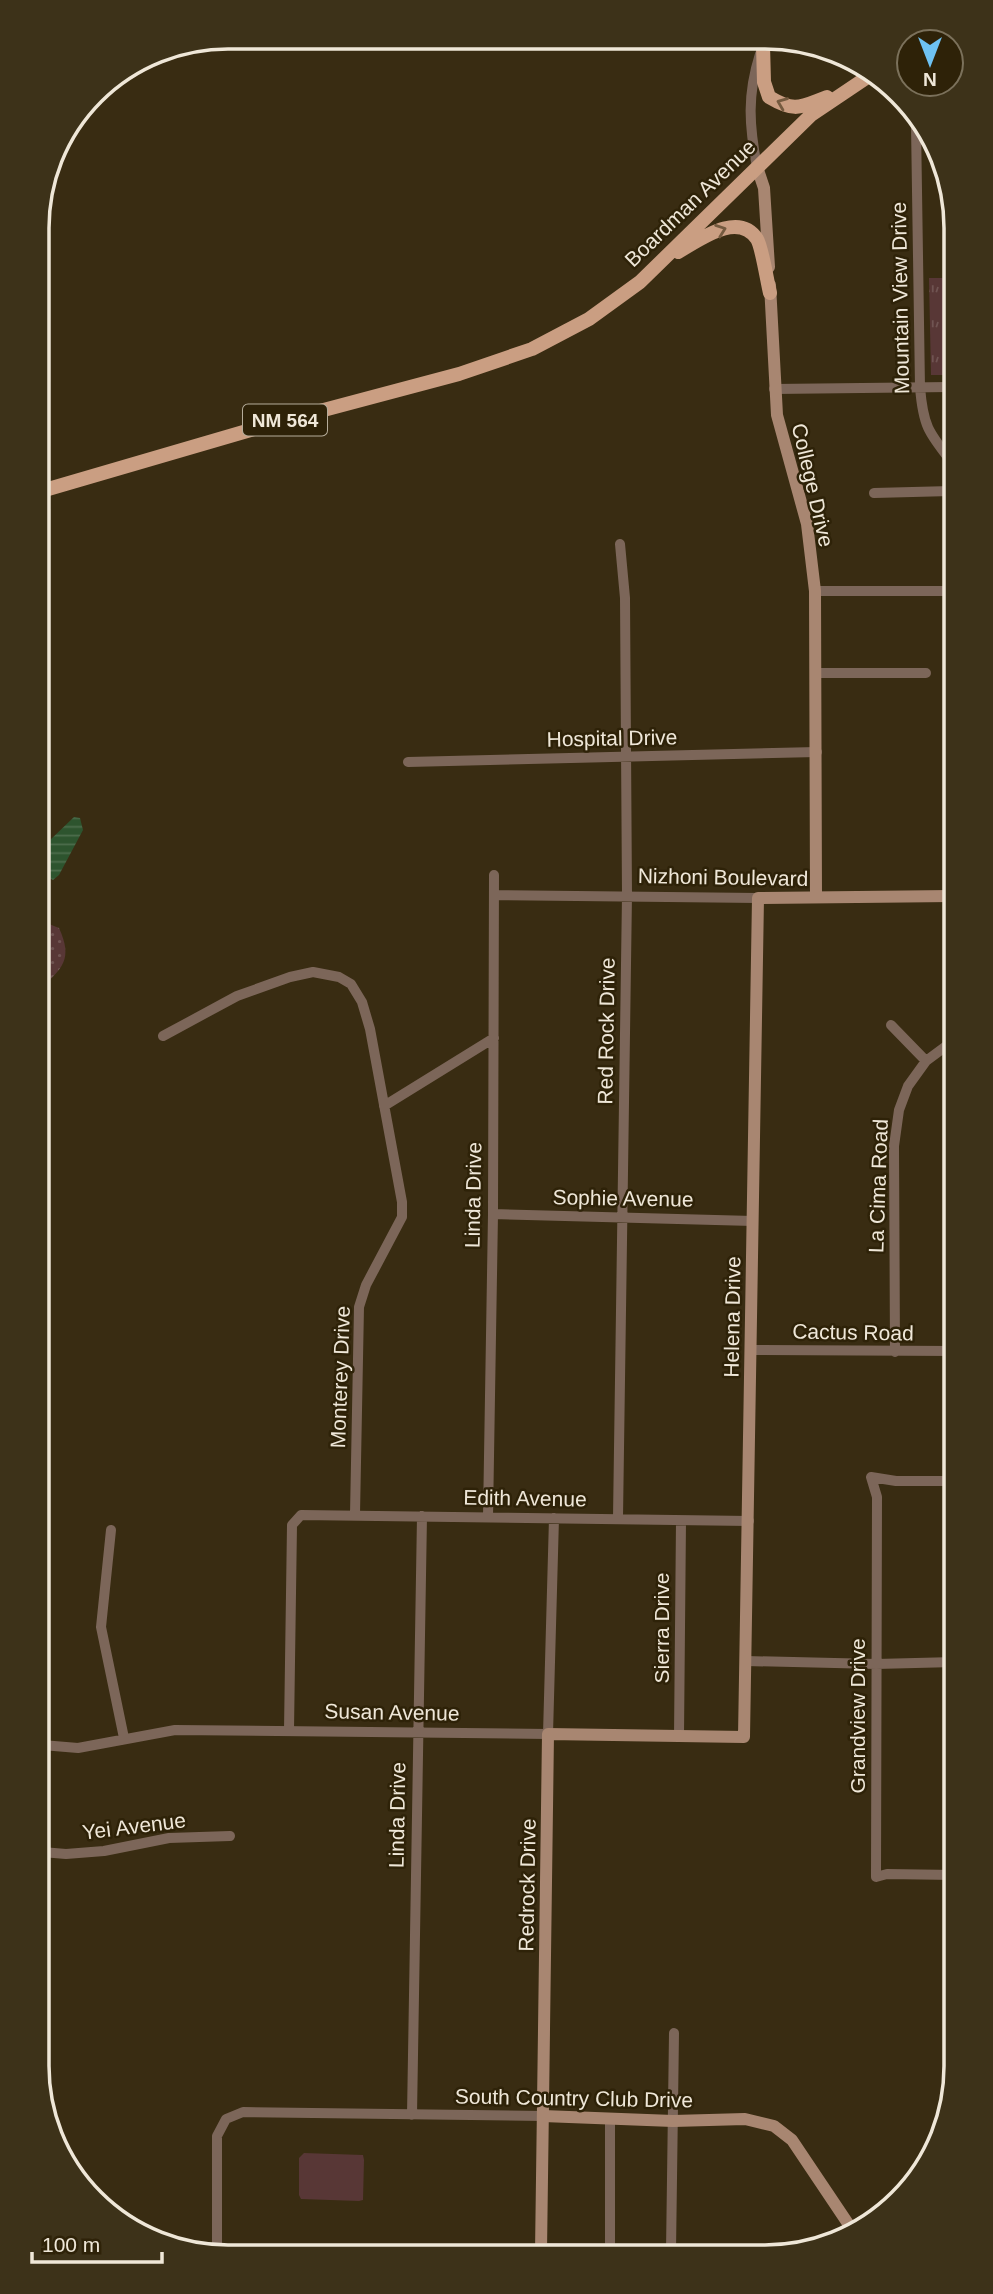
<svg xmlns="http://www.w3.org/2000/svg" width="993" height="2294" font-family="Arial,sans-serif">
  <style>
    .grass { fill: url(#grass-dots) }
    .park { fill: url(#park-tufts) }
    .pitch { fill: #583736 }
    .water { fill: url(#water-rules) }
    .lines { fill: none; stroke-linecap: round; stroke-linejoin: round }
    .minor { stroke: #7c6659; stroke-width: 10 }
    .secondary { stroke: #a88671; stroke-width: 12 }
    .primary { stroke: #ca9e82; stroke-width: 14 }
    .oneway { stroke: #745a3f }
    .labels { text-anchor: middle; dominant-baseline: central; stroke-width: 5; stroke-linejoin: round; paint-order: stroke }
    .shield { fill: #2e2208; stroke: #b5ac9a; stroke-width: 2 }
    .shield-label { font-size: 19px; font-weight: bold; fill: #efe7d8 }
    .street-label { font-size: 21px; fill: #efe7d8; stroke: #2e2208 }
    .rim { fill: none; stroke: #efe7d8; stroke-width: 3.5 }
  </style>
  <defs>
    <pattern id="grass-dots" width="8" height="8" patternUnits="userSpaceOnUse" patternTransform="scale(1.75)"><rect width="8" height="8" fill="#583736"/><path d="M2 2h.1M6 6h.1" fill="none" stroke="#705452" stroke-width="1.8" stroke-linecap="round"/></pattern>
    <pattern id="park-tufts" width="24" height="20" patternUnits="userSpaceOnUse" patternTransform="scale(1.75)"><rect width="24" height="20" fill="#583736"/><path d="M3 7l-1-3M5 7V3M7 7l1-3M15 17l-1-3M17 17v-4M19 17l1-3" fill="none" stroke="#705452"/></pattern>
    <pattern id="water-rules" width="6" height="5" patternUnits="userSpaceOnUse" patternTransform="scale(1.75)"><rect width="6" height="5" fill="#2d542e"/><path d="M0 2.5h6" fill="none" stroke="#4c6d4c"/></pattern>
  </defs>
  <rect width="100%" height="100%" fill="#392c12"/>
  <path class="grass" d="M39,920l20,8c14,31 4,40 -19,61z"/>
  <path class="park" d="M929,278h21v97h-19z"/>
  <path class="pitch" d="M304,2153l59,2 1,5 -1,40 -4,1 -58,-2 -2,-4v-37z"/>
  <path class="water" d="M74,817l6,1 3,12 -24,45 -6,5 -14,-8v-28l9,-2z"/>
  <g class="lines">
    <path class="minor" d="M916,125l4,262c3,38 8,45 31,74
      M757,167c-8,-42 -10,-72 3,-113
      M774,389l176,-2
      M874,493l77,-2
      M815,591h136
      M815,673h111
      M408,762l409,-10
      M494,895l264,3
      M891,1025l35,36
      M163,1036l74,-40 53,-19 23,-5 26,5 12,7 11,18 8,27 32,173v15l-36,68 -7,22 -4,207
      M384,1106l110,-68
      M493,1214l260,7
      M751,1350l203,1
      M895,1352l-1,-206 5,-36 9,-24 18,-25 27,-20
      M954,1481h-58l-25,-4 6,20 -1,380 11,-3 68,1
      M488,1517l5,-303 1,-339
      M618,1518l9,-623 -2,-297 -5,-54
      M111,1530l-10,97 23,111
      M746,1661l130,3 79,-2
      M289,1730l3,-205 9,-10 448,6
      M679,1736l2,-215
      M42,1745l36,3 97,-18 373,4 6,-216
      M42,1852l24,2 38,-3 65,-13 61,-2
      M412,2115l10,-599
      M541,2248l187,2
      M610,2249v-129
      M671,2251l3,-218
      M217,2254v-118l9,-17 17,-7 300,4"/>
    <path class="secondary" d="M757,167l7,21 5,79
      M770,285l7,130 30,109 8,67 1,306
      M543,2116l130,5 72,-2 29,7 18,14 59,88
      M541,2252l7,-518 196,3 14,-839 194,-2"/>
    <path class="primary" d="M763,45l1,37 5,15c27,16 31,10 58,0
      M678,252c20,-11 60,-42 79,-13 5,8 10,42 13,54
      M38,492l233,-68 188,-50 73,-25 57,-30 51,-37 171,-167 58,-39"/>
  </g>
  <defs><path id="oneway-chevron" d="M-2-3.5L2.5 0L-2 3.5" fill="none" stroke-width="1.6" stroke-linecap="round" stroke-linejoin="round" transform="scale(1.75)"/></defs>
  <g class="oneway">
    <use href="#oneway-chevron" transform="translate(782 103) rotate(-158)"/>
    <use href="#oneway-chevron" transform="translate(721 230) rotate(-20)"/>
  </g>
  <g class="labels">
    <rect class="shield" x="243" y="404.5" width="84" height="31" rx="5"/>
    <g class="shield-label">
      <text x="285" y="420">NM 564</text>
    </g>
    <g class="street-label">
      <text transform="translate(690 203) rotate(-44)">Boardman Avenue</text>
      <text transform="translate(900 298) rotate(-91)">Mountain View Drive</text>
      <text transform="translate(813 485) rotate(77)">College Drive</text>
      <text transform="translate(612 738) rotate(-1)">Hospital Drive</text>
      <text transform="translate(723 877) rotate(1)">Nizhoni Boulevard</text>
      <text transform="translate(606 1031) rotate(-89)">Red Rock Drive</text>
      <text transform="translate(878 1186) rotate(-88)">La Cima Road</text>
      <text transform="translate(473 1195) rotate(-89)">Linda Drive</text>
      <text transform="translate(623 1198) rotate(1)">Sophie Avenue</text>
      <text transform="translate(732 1317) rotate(-89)">Helena Drive</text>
      <text transform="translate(853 1332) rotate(1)">Cactus Road</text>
      <text transform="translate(340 1377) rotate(-88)">Monterey Drive</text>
      <text transform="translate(525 1498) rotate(1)">Edith Avenue</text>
      <text transform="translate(661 1628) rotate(-90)">Sierra Drive</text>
      <text transform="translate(392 1712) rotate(1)">Susan Avenue</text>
      <text transform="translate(857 1716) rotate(-90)">Grandview Drive</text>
      <text transform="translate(397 1815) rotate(-89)">Linda Drive</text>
      <text transform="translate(134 1826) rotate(-7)">Yei Avenue</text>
      <text transform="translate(527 1885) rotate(-89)">Redrock Drive</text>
      <text transform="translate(574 2098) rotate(1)">South Country Club Drive</text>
    </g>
  </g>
  <path d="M0 0H993V2294H0ZM228 49H765A179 179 0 0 1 944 228V2066A179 179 0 0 1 765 2245H228A179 179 0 0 1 49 2066V228A179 179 0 0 1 228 49Z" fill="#3d3219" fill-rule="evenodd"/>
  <path class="rim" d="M228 49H765A179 179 0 0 1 944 228V2066A179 179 0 0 1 765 2245H228A179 179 0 0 1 49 2066V228A179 179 0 0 1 228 49Z"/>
  <g transform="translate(930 63) rotate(180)"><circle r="33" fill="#2e2208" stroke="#7b715b" stroke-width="2"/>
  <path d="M0-5L12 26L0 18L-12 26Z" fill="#6ec2f3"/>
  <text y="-10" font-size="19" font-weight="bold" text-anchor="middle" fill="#efe7d8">N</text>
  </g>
  <path d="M32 2252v10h130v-10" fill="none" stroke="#efe7d8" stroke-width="3.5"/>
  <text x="42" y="2252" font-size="21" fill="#efe7d8" stroke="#2e2208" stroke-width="5" paint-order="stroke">100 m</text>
</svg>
